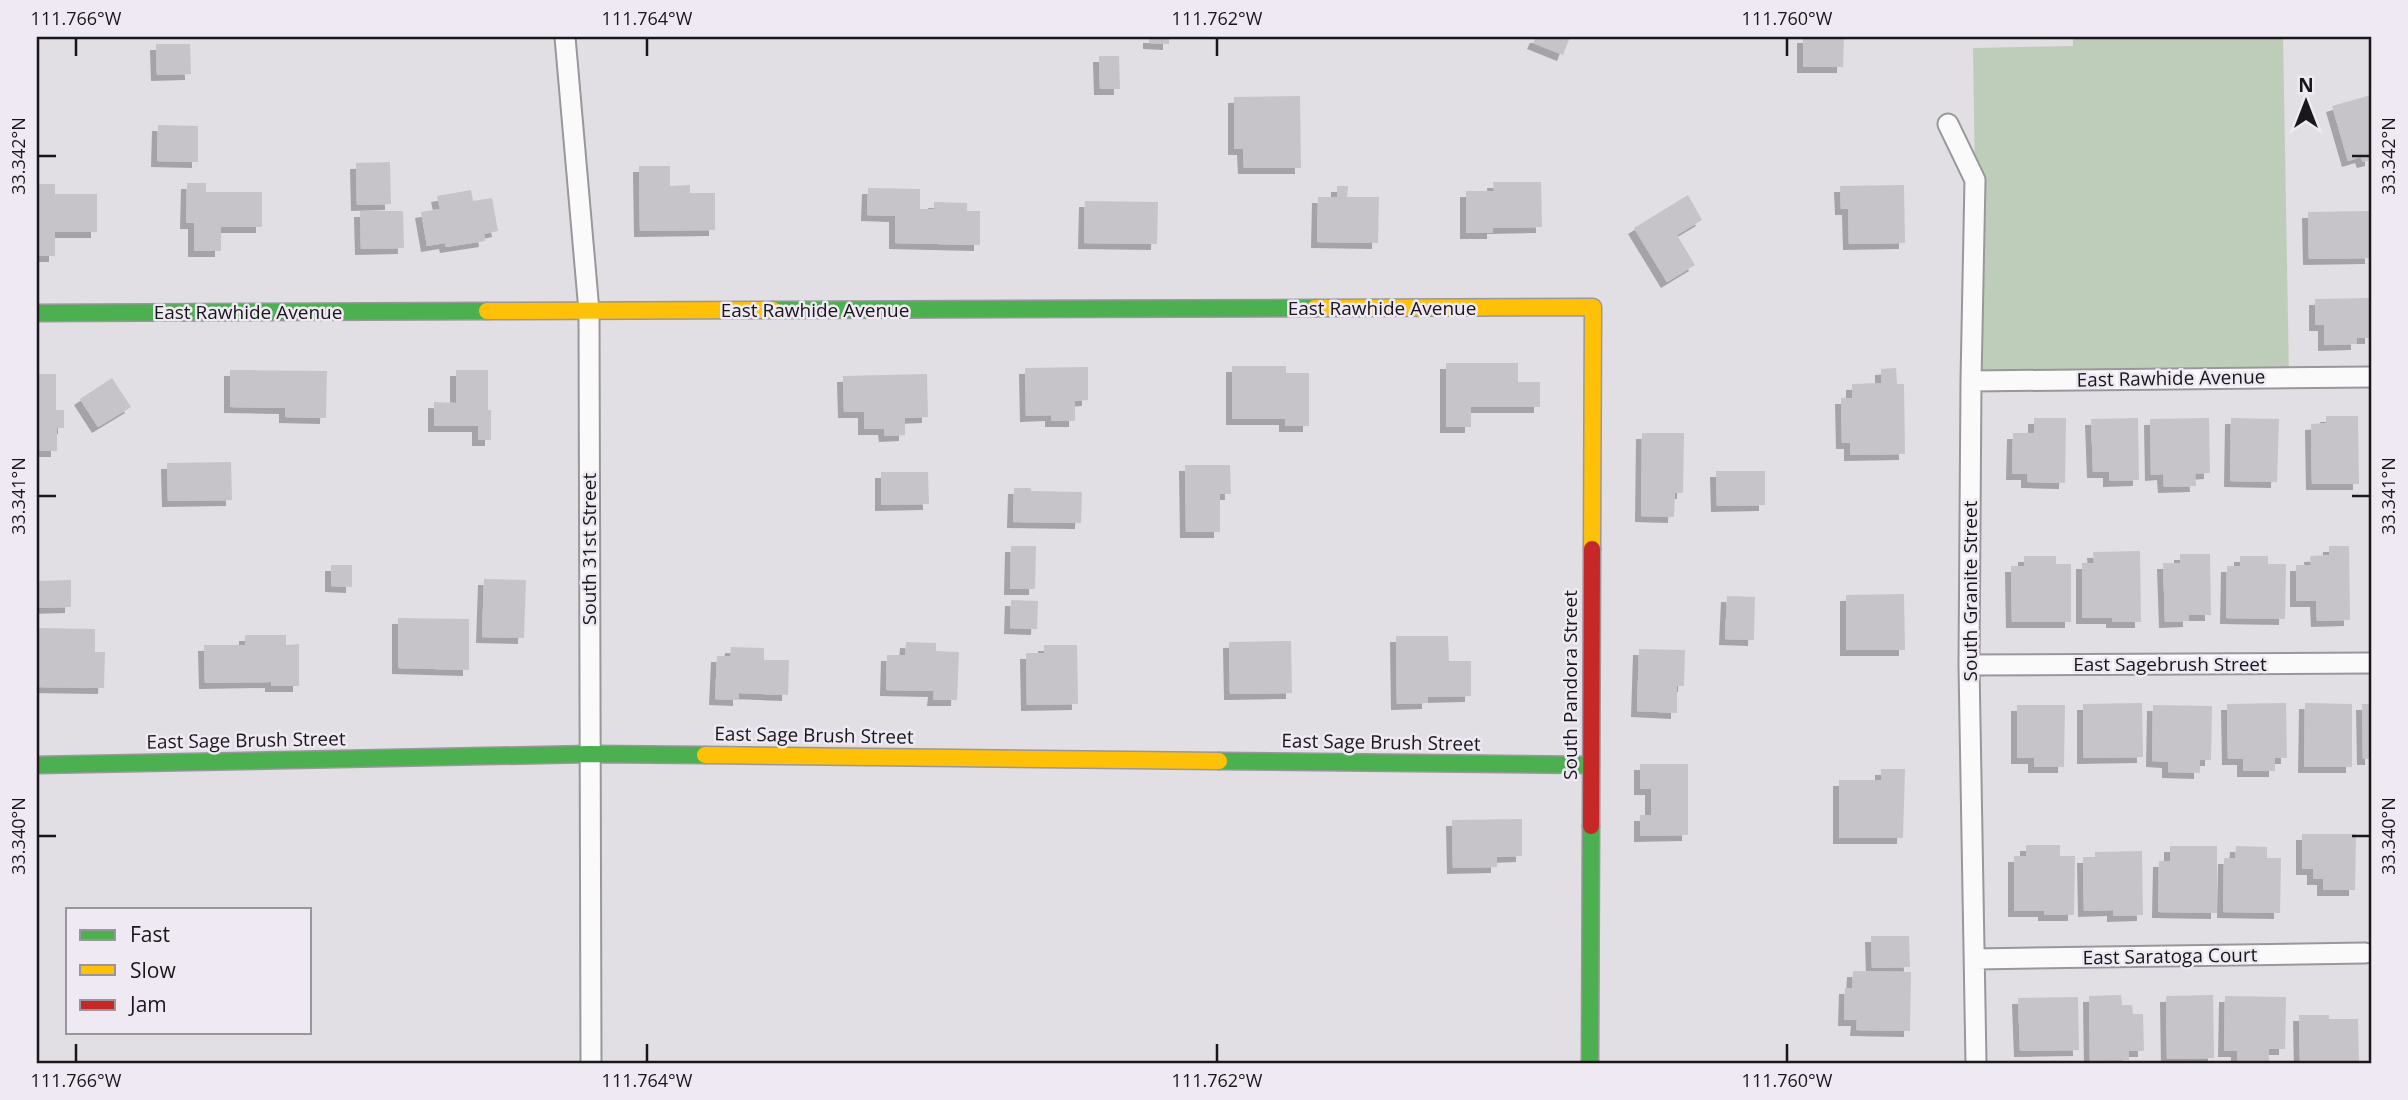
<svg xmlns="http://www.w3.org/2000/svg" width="2408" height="1100" font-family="'Open Sans',sans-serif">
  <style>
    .green { fill: #becdb9 }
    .building { fill: #c7c4c9; filter: url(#shadow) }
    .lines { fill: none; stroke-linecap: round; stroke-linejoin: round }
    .street-casing { stroke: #99979b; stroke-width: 23 }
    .fast-casing { stroke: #99979b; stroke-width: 19 }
    .slow-casing { stroke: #99979b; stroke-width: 19 }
    .jam-casing { stroke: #99979b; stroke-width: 19 }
    .street { stroke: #fafafb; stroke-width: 19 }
    .fast { stroke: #4caf50; stroke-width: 16 }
    .slow { stroke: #ffc107; stroke-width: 16 }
    .jam { stroke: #c62828; stroke-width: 16 }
    .ticks { fill: none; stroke: #19171a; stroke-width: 2.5 }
    .labels { text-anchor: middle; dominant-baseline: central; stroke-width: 5; stroke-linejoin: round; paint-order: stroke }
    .street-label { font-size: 19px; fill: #19171a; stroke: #eee9f3 }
    .neatline { fill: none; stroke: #19171a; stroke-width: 2.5 }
    .ticks-label { font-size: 18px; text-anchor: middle; fill: #19171a }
  </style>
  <defs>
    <filter id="shadow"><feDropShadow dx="-6" dy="6" stdDeviation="0" flood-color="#0004"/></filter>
  </defs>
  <rect width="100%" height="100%" fill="#e1dee4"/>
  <path class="green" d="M2073,37h210l6,340 -318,4 4,-201 -2,-132 100,-2z"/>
  <path class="building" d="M1149,37h20v7l-20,-1z
    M1536,37h34l-7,18 -30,-12z
    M1803,37h41l-1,30h-40z
    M156,44h34l1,30 -34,1z
    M1099,56h20l1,33h-20z
    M2371,95v65l-8,2 -2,-5 -13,4 -16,-55z
    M1300,96l1,72h-57l-1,-19h-9v-52z
    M158,125l40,1v36l-41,-1z
    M390,162l1,42 -34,1 -1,-42z
    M639,166h31v20l20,-1v8h25v37l-75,1z
    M1493,182h48l1,45 -49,1v5h-27v-42h28z
    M187,183h19v9h56v35h-41v24h-27v-28h-8z
    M37,184h18v10h42v38h-42v24h-18z
    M1904,185l1,58 -56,1 -1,-35h-7l-1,-23z
    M1337,186h11l-1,11h32l-1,46 -61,-1 1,-45h19z
    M868,188l52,1v20h14v-7l33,1v8h13v34l-85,-2v-27l-28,-1z
    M471,190l2,11 19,-3 6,33 -14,3 1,7 -39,6 -1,-4 -18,3 -6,-34 19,-3 -3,-13z
    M1688,195l14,25 -25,15 18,30 -28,17 -33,-54z
    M1085,201l73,1 -1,42 -73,-1z
    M360,211h43l1,37 -43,1z
    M2370,211l1,47 -62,1 -1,-47z
    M2371,298v40h-14v6l-33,1v-20h-9v-26z
    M1446,363h72v19h22v25h-69v20h-25z
    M1232,366h54v7h23v53h-24v-7h-53z
    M1088,367v33l-13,1v20h-24v-6l-25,1 -1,-48z
    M1896,368l1,16h7l1,70 -55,1v-12h-8l-1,-45h11v-14l29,-1v-14z
    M230,370l97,1 -1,47 -41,-1v-9l-55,-1z
    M456,370h32v40h3v30h-13v-14h-44v-24l22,1z
    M37,374h19v36h8v18h-7v23h-20z
    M927,374l1,43 -23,1v17l-20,1 -1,-7h-20v-17h-20l-1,-36z
    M112,378l19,29 -33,20 -18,-28z
    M2326,416h32l1,68h-47l-1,-60 15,-1z
    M2034,418h32l-1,65 -38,-1v-8h-15l1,-41h21z
    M2138,418l1,62 -30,1v-9h-16l-2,-53z
    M2209,418l1,55 -15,1 1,12 -32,1 -1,-13 -12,1 -1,-56z
    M2231,418l48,1 -2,63 -47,-1z
    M1642,433h42l-1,60h-8l-1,24 -33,-1z
    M231,462l1,38 -64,1 -1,-38z
    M1185,465h45l1,29h-11v38h-34z
    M1716,471h49v34l-48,1z
    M881,472h47l1,32 -48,1z
    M1014,488h17v3l51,1 -1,31 -68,-1z
    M1011,546h25l-1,43h-25z
    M2329,546h20l1,74 -33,1 -1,-20h-20v-36h15l-1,-9 19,-1z
    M2140,551l1,71h-29v-4h-30v-55h12l-1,-11z
    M2180,554h30l1,61h-22v6l-24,1 -2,-59h17z
    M2024,556h32v8h15v58h-59l-1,-56h13z
    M2240,556h28v8h18l-1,55 -59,-1 1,-52h13z
    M331,565h21v22l-21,-1z
    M484,579l42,1 -2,58 -42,-1z
    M71,580v27l-34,1v-27z
    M1904,594l1,56h-59v-55z
    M1727,596l28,1 -1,43 -29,-1z
    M1011,600l27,1 -1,28 -27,-1z
    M398,618l71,1v51l-71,-2z
    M37,628l58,1v23h10l-1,36 -67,-1z
    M245,635h41v10l13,-1v42h-28v-4l-66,1 -1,-38h41z
    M1396,636h52l1,25h22v35l-43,1v6l-31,1z
    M1291,641l1,52 -62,1 -1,-52z
    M906,642l30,1v8l23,1 -2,48h-24l1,-9 -48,-1 1,-35h18z
    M1044,645h33l1,59 -51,1 -1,-52h18z
    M731,647l33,1v12h25l-1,35 -49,-2v7l-24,-1 2,-43h13z
    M1639,649l46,1 -1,36h-7v27l-40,-2z
    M2142,703l1,54 -60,1v-54z
    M2286,703l1,55h-12v13h-32v-12h-15l-1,-55z
    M2305,703l47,1v63h-48z
    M2362,704h9v55h-8z
    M2017,705h48l-1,62h-30v-9h-17z
    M2153,705l59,1 -1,54h-11v13l-32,-1v-10l-16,-1z
    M1640,764h48v71l-48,1v-21h11v-26h-11z
    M1881,769h24l-2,69h-64v-58h42z
    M1522,819v37l-25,1v10l-44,1 -1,-48z
    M2302,834h54l-1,56h-32v-11h-10v-10h-11z
    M2026,845h34v11h15l-1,59h-30v-4h-30v-55h12z
    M2170,846h47v67l-59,-1 1,-51h11z
    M2236,846l31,1v11h14l-1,55 -57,-1 1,-54h11z
    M2142,851l1,64 -30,1v-6l-29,1 -1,-54h12v-5z
    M1871,936h38l1,31 -38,1z
    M1853,971l58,1 -1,59 -54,-1 1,-10h-13l1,-32h7z
    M2121,995l1,10h10l1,9h10l1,37h-15v9l-39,1 -1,-65z
    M2213,995l1,63 -47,1 -1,-63z
    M2225,996l61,1 -1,52h-16v13h-32v-11h-13z
    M2078,997l1,53 -59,1 -2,-53z
    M2299,1015h30v4h29l1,44h-59z"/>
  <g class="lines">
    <g class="street-casing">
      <path id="street" d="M565,37l24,274 2,752
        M1948,124l27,56 -4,201 -2,284 7,398
        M1971,381l400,-4
        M1969,665l402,-2
        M1975,959l390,-6"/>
    </g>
    <g class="fast-casing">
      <path id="fast" d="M773,310l542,-2
        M37,313l450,-2
        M1219,761l371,4
        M37,765l553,-11 115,1
        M1590,1063l1,-237"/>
    </g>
    <g class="slow-casing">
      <path id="slow" d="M1315,308l278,-1 -1,242
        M487,311l286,-1
        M705,755l514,6"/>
    </g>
    <g class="jam-casing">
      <path id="jam" d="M1591,826l1,-277"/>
    </g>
    <use href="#street" class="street"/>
    <use href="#fast" class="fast"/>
    <use href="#slow" class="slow"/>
    <use href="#jam" class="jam"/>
  </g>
  <path class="ticks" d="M76,38v18M647,38v18M1217,38v18M1787,38v18M38,156h18M2352,156h18M38,496h18M2352,496h18M38,836h18M2352,836h18M76,1044v18M647,1044v18M1217,1044v18M1787,1044v18"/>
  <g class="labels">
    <g class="street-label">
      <text x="1382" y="308">East Rawhide Avenue</text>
      <text x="815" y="310">East Rawhide Avenue</text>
      <text x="248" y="312">East Rawhide Avenue</text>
      <text transform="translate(2171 378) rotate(-1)">East Rawhide Avenue</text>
      <text transform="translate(589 549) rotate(-90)">South 31st Street</text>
      <text transform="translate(1970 591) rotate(-90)">South Granite Street</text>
      <text x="2170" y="664">East Sagebrush Street</text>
      <text transform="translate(1570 685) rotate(-90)">South Pandora Street</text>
      <text transform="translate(814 735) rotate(1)">East Sage Brush Street</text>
      <text transform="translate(246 740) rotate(-1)">East Sage Brush Street</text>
      <text transform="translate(1381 742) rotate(1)">East Sage Brush Street</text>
      <text transform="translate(2170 956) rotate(-1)">East Saratoga Court</text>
    </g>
  </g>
  <rect width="2408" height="1100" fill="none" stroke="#eee9f3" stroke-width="77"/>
  <rect x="66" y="908" width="245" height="126" fill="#eee9f3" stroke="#99959c" stroke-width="2"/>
  <rect x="80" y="930" width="35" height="10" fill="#4caf50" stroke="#99959c" stroke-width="2"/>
  <text x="130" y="942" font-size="21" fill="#19171a">Fast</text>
  <rect x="80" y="965" width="35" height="10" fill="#ffc107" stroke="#99959c" stroke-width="2"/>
  <text x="130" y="978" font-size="21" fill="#19171a">Slow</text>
  <rect x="80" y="1000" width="35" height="10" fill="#c62828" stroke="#99959c" stroke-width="2"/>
  <text x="130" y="1012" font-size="21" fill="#19171a">Jam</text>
  <g transform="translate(2306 102)" stroke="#eee9f3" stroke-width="5" paint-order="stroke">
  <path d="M0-5L12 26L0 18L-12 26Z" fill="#19171a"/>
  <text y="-10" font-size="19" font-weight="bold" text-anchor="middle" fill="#19171a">N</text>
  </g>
  <rect x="38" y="38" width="2332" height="1024" class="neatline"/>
  <g class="ticks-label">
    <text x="76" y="25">111.766°W</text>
    <text x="647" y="25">111.764°W</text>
    <text x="1217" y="25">111.762°W</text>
    <text x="1787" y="25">111.760°W</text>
    <text transform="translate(19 156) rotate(-90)" y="6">33.342°N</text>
    <text transform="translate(2389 156) rotate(-90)" y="6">33.342°N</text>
    <text transform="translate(19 496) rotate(-90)" y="6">33.341°N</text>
    <text transform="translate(2389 496) rotate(-90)" y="6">33.341°N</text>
    <text transform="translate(19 836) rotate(-90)" y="6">33.340°N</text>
    <text transform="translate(2389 836) rotate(-90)" y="6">33.340°N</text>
    <text x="76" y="1087">111.766°W</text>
    <text x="647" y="1087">111.764°W</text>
    <text x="1217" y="1087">111.762°W</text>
    <text x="1787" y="1087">111.760°W</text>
  </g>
</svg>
